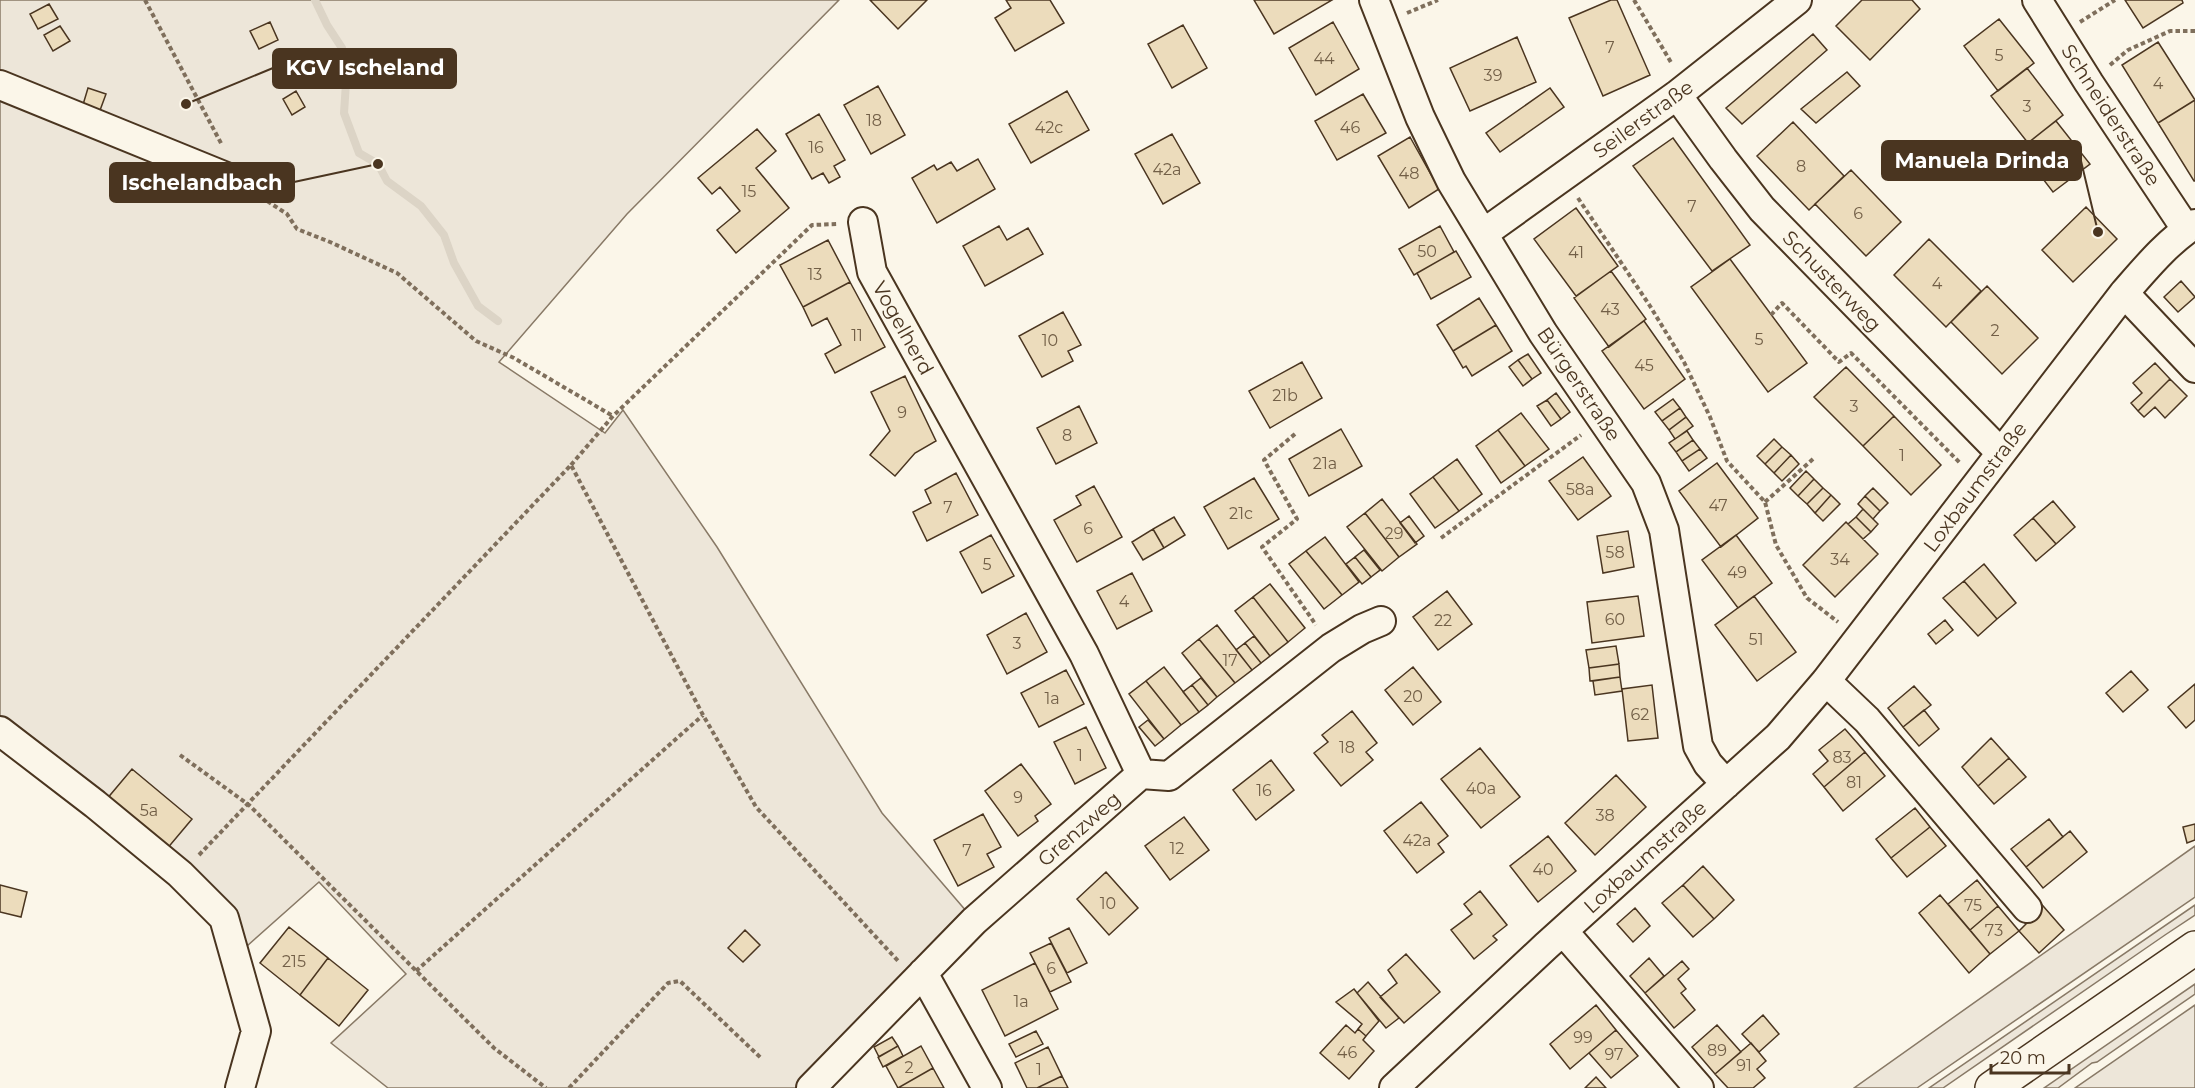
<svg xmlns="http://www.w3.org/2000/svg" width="2195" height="1088" font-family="Montserrat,sans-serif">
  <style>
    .green { fill: #ede6d9; stroke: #887966; stroke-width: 1.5 }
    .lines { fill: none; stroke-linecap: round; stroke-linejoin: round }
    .stream { stroke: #dcd4c6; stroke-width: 8 }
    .building { fill: #ecdcbc; stroke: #4a3520; stroke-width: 1.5 }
    .minor-casing { stroke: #4a3520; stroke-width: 32 }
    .major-casing { stroke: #4a3520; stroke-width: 36 }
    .path { stroke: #7f6f5c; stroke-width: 4; stroke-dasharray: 4.5 3; stroke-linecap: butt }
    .minor { stroke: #fbf6e9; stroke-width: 28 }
    .major { stroke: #fbf6e9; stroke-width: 33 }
    .labels { text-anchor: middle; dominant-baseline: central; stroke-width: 4.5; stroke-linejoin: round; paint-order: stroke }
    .number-label { font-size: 16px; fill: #725f47 }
    .street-label { font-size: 20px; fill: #4a3520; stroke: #fbf6e9 }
    .leader { fill: none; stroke: #4a3520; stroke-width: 2 }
    .callout-dot { fill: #4a3520; stroke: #fbf6e9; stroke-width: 2 }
    .callout { fill: #4a3520; stroke: #4a3520; stroke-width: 2 }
    .callout-label { font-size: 21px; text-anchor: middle; font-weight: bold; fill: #fff }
  </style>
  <rect width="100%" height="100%" fill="#fbf6e9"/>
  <path class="green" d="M0,0h839l-212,214 -128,148 106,71 18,-23 94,137 165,266 85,99 -68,67 -102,109h-409l-57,-45 75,-69 -87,-92 -81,72 -15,-40 -223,-178z
    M2195,846v51l-278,191h-63z
    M2195,905v10l-30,20 -222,153h-14z
    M2195,984v10l-98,68 -5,1 -34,25h-14z
    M2195,1005v83h-120z"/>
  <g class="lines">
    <path class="stream" d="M315,0l12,25 15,23 4,35 -2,30 15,40 19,11 9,17 34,25 23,29 10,28 24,43 20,15"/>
  </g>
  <path class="building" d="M870,0h57l-29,29z
    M1006,0h44l14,23 -49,28 -20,-33 16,-10z
    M1254,0h78l-58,34z
    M1611,0h6l33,75 -47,21 -34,-78z
    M1862,0h50l8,9 -50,51 -34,-34z
    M2125,0h57l1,3 -40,25z
    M49,4l9,15 -20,10 -8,-15z
    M1999,19l35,44 -36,28 -34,-45z
    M270,22l8,18 -19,9 -9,-18z
    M1333,22l26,47 -43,26 -27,-47z
    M1183,25l24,43 -35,20 -24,-44z
    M60,26l10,15 -17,10 -9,-16z
    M1813,34l14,16 -85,74 -16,-16z
    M1517,37l19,45 -66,29 -20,-43z
    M2158,42l37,58 -37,23 -36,-58z
    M2027,68l36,47 -35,28 -37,-47z
    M1847,72l13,14 -44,37 -15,-14z
    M878,86l27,49 -34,19 -27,-49z
    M88,88l18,6 -7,19 -17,-5z
    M1550,88l14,19 -64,45 -14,-19z
    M296,91l9,16 -13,8 -9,-16z
    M1067,91l22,39 -58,33 -22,-39z
    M1363,94l23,39 -49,27 -22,-39z
    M2195,100v81h-1l-36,-58z
    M819,114l26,46 -11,6 6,11 -11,6 -6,-10 -11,6 -26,-45z
    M2056,121l34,43 -37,28 -33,-43z
    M1793,122l51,54 -35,34 -52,-54z
    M757,129l19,22 -20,17 33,40 -53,45 -19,-23 23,-19 -20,-24 -8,7 -14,-16z
    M1172,134l28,49 -37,21 -28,-50z
    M1410,137l29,52 -30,19 -31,-52z
    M1673,138l77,107 -38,26 -79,-105z
    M978,159l17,30 -58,34 -25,-45 22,-13 3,5 14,-8 6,9z
    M1851,170l50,52 -35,34 -51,-52z
    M2086,207l31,32 -44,43 -31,-32z
    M1576,208l42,58 -42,30 -42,-57z
    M999,226l8,14 21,-12 15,26 -58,32 -22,-40z
    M1440,226l14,26 -40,23 -15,-26z
    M1929,239l52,52 -35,36 -52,-52z
    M828,240l22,42 -47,25 -23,-42z
    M1456,251l15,26 -40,22 -14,-26z
    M1730,259l77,104 -39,29 -77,-105z
    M1611,271l35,48 -37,28 -35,-49z
    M2181,281l14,16 -17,15 -14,-15z
    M850,282l35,65 -50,26 -10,-19 16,-9 -14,-27 -15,8 -9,-19z
    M1987,286l51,52 -36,36 -51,-52z
    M1479,298l17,27 -43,26 -16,-26z
    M1063,312l18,33 -13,6 5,10 -31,16 -23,-41z
    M1644,321l41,58 -41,30 -42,-58z
    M1496,325l16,26 -40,25 -6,-10 -3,2 -10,-17z
    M1528,354l13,19 -9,6 -14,-19z
    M1518,360l14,19 -9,7 -14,-19z
    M1302,362l20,36 -52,30 -21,-37z
    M2155,363l15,16 -32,32 -7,-8 11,-10 -9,-10z
    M1846,367l48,49 -31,30 -49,-49z
    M905,376l31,65 -21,12 -20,23 -25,-21 20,-24 -19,-39z
    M2170,379l17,17 -22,22 -10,-11 -11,10 -6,-6z
    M1556,393l14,19 -9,7 -14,-19z
    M1673,399l7,9 -18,13 -7,-9z
    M1547,400l14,19 -10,7 -14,-20z
    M1079,406l18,37 -41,21 -19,-36z
    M1680,408l6,9 -17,13 -7,-9z
    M1521,413l28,36 -24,17 -27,-36z
    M1894,416l47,49 -30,30 -48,-49z
    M1686,417l7,9 -18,13 -6,-9z
    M1341,429l21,37 -53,30 -20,-37z
    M1498,430l27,36 -24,17 -25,-37z
    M1687,431l6,9 -17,12 -7,-9z
    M1774,439l8,8 -17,17 -8,-8z
    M1693,440l7,9 -18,12 -6,-9z
    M1782,447l9,8 -17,18 -9,-9z
    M1700,449l7,9 -18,13 -7,-10z
    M1791,455l8,9 -17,17 -8,-8z
    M1583,457l28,39 -33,24 -29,-39z
    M1457,459l25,35 -23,17 -26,-34z
    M1717,463l41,55 -37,29 -42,-56z
    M1806,471l8,8 -16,17 -8,-8z
    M956,473l22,42 -51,26 -14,-29 18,-9 -6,-13z
    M1433,477l26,34 -24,17 -25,-34z
    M1254,478l25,41 -51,30 -24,-42z
    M1814,479l9,9 -16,16 -9,-8z
    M1094,486l28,51 -45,25 -23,-42 27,-15 -5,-9z
    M1823,488l8,7 -16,18 -8,-9z
    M1873,488l15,15 -8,8 -15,-15z
    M1831,495l9,9 -17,17 -8,-8z
    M1865,496l15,15 -7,8 -15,-15z
    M1382,499l35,45 -18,13 -34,-44z
    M2053,501l22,26 -19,17 -23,-26z
    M1863,509l15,15 -7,8 -15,-15z
    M1365,513l34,44 -17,14 -35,-44z
    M1409,516l15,20 -9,7 -15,-20z
    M1174,517l11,18 -21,13 -11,-19z
    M1856,517l15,15 -8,7 -15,-15z
    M2033,518l23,26 -20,17 -22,-26z
    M1846,522l32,32 -43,43 -32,-32z
    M1153,529l11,19 -21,12 -11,-18z
    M1628,531l6,36 -31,6 -6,-37z
    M991,535l23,41 -32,17 -22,-41z
    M1736,535l36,48 -34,25 -36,-48z
    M1325,537l34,45 -17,13 -36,-44z
    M1364,550l16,20 -9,7 -16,-20z
    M1306,551l36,44 -18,14 -35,-45z
    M1355,557l16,20 -9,7 -16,-20z
    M1984,564l32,39 -19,16 -33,-38z
    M1132,573l20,38 -35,18 -20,-38z
    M1964,581l33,38 -19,17 -35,-38z
    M1270,584l35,44 -17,14 -35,-45z
    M1447,591l25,33 -34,26 -25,-33z
    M1638,596l6,40 -52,7 -5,-41z
    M1754,596l42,56 -39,29 -42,-56z
    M1253,597l35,45 -18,14 -35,-45z
    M1026,613l21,39 -40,22 -20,-39z
    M1945,620l8,10 -17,14 -8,-10z
    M1217,625l35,45 -17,13 -36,-44z
    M1254,636l16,20 -9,7 -16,-20z
    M1199,639l36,44 -18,14 -35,-44z
    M1245,643l16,20 -9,7 -16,-20z
    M1616,646l3,18 -30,4 -3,-18z
    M1619,664l1,13 -30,4 -1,-13z
    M1164,667l35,45 -18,13 -35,-44z
    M1413,667l28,35 -28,23 -28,-35z
    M1066,670l18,34 -45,23 -18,-34z
    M2131,671l17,19 -25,22 -17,-19z
    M1620,677l2,14 -27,4 -2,-14z
    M1201,678l16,19 -9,8 -16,-20z
    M1146,681l35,44 -17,14 -35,-45z
    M2195,684v36l-9,8 -18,-21z
    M1192,685l16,20 -9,7 -16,-20z
    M1652,685l6,53 -30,3 -6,-52z
    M1914,686l17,19 -28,22 -15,-19z
    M1924,710l15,19 -20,17 -16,-19z
    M1352,711l25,32 -11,9 7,8 -32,26 -27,-33 14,-11 -6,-7z
    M1148,720l16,19 -9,7 -16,-19z
    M1086,727l20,41 -31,16 -21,-42z
    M1845,729l20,23 -41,35 -11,-13 15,-13 -9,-11z
    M1991,738l18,20 -31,28 -16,-19z
    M1480,748l40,49 -39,31 -40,-49z
    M1865,752l20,24 -42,35 -19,-24z
    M2009,758l17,19 -32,27 -16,-18z
    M1271,760l23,30 -38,30 -23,-30z
    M1021,764l30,40 -16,12 3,5 -20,15 -33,-45z
    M132,769l60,50 -26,31 -60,-50z
    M1616,775l30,32 -51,48 -30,-32z
    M1421,802l27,34 -10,8 6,8 -27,21 -33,-42z
    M1915,808l15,19 -39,31 -15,-19z
    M983,814l18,33 -14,7 7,13 -36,19 -24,-46z
    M1184,817l25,33 -39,30 -25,-34z
    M2049,819l14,18 -37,30 -15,-18z
    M2195,824v16l-8,3 -4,-16z
    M1930,827l16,19 -39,31 -16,-19z
    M2070,831l17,21 -44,36 -17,-21z
    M1548,836l28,35 -38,31 -28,-36z
    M1703,866l31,34 -20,19 -31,-34z
    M1106,872l32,36 -29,27 -32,-36z
    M1977,880l21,26 -28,24 -22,-26z
    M0,885l27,7 -6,25 -21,-5z
    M1683,885l31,34 -21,18 -31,-34z
    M1480,891l27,34 -14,11 4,4 -23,19 -23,-29 21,-16 -8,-10z
    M1940,895l50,59 -21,19 -50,-60z
    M2037,899l27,31 -25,23 -20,-22 7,-7 -8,-9z
    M1998,906l21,25 -29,23 -20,-24z
    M1635,908l15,18 -17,16 -16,-18z
    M289,927l39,31 -28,37 -40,-32z
    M1069,928l18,35 -20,10 -18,-35z
    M745,930l15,15 -17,17 -15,-14z
    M1051,943l20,39 -21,10 -20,-39z
    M1406,954l34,38 -36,31 -24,-26 17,-14 -9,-13z
    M328,958l40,32 -29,36 -39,-31z
    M1649,958l15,18 -19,17 -15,-17z
    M1682,961l7,8 -11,10 8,10 -5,4 14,17 -21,18 -29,-35z
    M1035,963l23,46 -53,27 -23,-46z
    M1368,982l31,36 -13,10 -29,-35z
    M1354,989l25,32 -13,15 -8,-7 4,-5 -26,-22z
    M1596,1005l20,25 -46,39 -20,-25z
    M1763,1015l16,19 -20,18 -17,-18z
    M1346,1025l9,8 3,-4 8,7 -3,4 11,11 -25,28 -29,-26z
    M1717,1025l24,27 -26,22 -23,-27z
    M1616,1030l22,26 -27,22 -22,-25z
    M1036,1031l7,13 -27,13 -7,-13z
    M892,1037l6,9 -19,11 -5,-10z
    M1751,1043l15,18 -9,8 8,9 -12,10h-25l-13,-14z
    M898,1046l5,10 -20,11 -5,-10z
    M921,1046l12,22 -35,20 -12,-22z
    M1048,1047l14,29 -25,12h-10l-12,-25z
    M933,1068l11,20h-46z
    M1062,1076l6,12h-31z
    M1596,1077l10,11h-21z"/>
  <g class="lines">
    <g class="minor-casing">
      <path id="minor" d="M1374,0l46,117 31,64 92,152 103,150 18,47 34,216 10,18 18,20
        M2037,0l52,83 97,146
        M0,85l241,98
        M1677,95l46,64 39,50 239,244
        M863,222l9,50 212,382 57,120
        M1484,233l193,-138 120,-95
        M2124,293l71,75
        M1826,681l41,39 160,188
        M0,731l95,73 85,70 44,44 32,113 -16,57
        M1563,931l136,157
        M923,973l64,115
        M811,1088l163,-167 167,-147 28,2 162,-128 31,-19 19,-8
        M1394,1088l152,-142 232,-209 48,-56 298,-388c21,-24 44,-52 71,-69"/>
    </g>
    <g class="major-casing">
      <path id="major" d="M1992,1088l203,-140"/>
    </g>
    <path class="path" d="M145,0l77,145
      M1634,0l38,64
      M1407,13l31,-13
      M2080,22l35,-22
      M2110,65l18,-15 42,-19h25
      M261,197l26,17 10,15 33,13 67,31 79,68 38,17 99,58
      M1578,198l72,108 34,56 26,55 17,44 38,41 11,43 31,53 31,24
      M1771,315l11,-12 57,59 12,-9 110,111
      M1295,434l-31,26 33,59 -35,28 54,78
      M571,465l42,-49 199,-191 26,-1
      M1765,502l48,-43
      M1441,538l140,-103
      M180,755l69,50 245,243 52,40
      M199,855l372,-390 132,250 53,92 143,155
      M416,971l287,-256
      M569,1088l99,-105 12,-2 82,78"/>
    <use href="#minor" class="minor"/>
    <use href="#major" class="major"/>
  </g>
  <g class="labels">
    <g class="number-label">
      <text x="1610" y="47">7</text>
      <text x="1999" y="55">5</text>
      <text x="1324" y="58">44</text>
      <text x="1493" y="75">39</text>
      <text x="2158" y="83">4</text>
      <text x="2027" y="106">3</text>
      <text x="874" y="120">18</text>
      <text x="1049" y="127">42c</text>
      <text x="1350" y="127">46</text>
      <text x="816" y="147">16</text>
      <text x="1801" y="166">8</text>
      <text x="1167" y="169">42a</text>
      <text x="1409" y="173">48</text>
      <text x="749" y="191">15</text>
      <text x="1692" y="206">7</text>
      <text x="1858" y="213">6</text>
      <text x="1427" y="251">50</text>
      <text x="1576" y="252">41</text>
      <text x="815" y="274">13</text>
      <text x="1937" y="283">4</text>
      <text x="1610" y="309">43</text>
      <text x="1995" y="330">2</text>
      <text x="857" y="335">11</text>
      <text x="1759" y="339">5</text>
      <text x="1050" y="340">10</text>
      <text x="1644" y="365">45</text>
      <text x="1285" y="395">21b</text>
      <text x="1854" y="406">3</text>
      <text x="902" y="412">9</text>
      <text x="1067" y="435">8</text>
      <text x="1902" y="455">1</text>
      <text x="1325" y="463">21a</text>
      <text x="1580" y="489">58a</text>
      <text x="1718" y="505">47</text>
      <text x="948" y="507">7</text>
      <text x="1241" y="513">21c</text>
      <text x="1088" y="528">6</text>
      <text x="1394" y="533">29</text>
      <text x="1615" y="552">58</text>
      <text x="1840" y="559">34</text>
      <text x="987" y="564">5</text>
      <text x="1737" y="572">49</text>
      <text x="1124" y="601">4</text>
      <text x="1615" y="619">60</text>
      <text x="1443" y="620">22</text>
      <text x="1756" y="639">51</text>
      <text x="1017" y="643">3</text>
      <text x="1230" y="660">17</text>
      <text x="1413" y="696">20</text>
      <text x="1052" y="698">1a</text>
      <text x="1640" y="714">62</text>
      <text x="1347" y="747">18</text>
      <text x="1080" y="755">1</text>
      <text x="1842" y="757">83</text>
      <text x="1854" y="782">81</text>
      <text x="1481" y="788">40a</text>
      <text x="1264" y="790">16</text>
      <text x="1018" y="797">9</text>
      <text x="149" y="810">5a</text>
      <text x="1605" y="815">38</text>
      <text x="1417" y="840">42a</text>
      <text x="1177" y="848">12</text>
      <text x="967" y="850">7</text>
      <text x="1543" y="869">40</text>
      <text x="1108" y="903">10</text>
      <text x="1973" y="905">75</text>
      <text x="1994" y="930">73</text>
      <text x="294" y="961">215</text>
      <text x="1051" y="968">6</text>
      <text x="1021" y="1001">1a</text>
      <text x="1583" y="1037">99</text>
      <text x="1717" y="1050">89</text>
      <text x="1347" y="1052">46</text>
      <text x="1614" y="1054">97</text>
      <text x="1744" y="1065">91</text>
      <text x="909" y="1067">2</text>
      <text x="1039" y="1069">1</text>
    </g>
    <g class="street-label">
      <text transform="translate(2111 115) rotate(57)">Schneiderstraße</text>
      <text transform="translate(1643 119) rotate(-36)">Seilerstraße</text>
      <text transform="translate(1832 281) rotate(46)">Schusterweg</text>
      <text transform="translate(903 328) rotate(61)">Vogelherd</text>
      <text transform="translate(1579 384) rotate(56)">Bürgerstraße</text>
      <text transform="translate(1975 487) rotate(-53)">Loxbaumstraße</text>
      <text transform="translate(1079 829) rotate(-41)">Grenzweg</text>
      <text transform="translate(1645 857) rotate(-42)">Loxbaumstraße</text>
    </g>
  </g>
  <path class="leader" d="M186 104L273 68M2098 232L2081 161M378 164L294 182"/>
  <g class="callout-dot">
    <circle cx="186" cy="104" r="6"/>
    <circle cx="2098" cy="232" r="6"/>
    <circle cx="378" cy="164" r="6"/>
  </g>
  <g class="callout">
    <rect x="273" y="49" width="183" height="39" rx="6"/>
    <rect x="1882" y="141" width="199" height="39" rx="6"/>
    <rect x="110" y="163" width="184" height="39" rx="6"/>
  </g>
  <g class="callout-label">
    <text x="365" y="75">KGV Ischeland</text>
    <text x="1982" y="168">Manuela Drinda</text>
    <text x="202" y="190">Ischelandbach</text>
  </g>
  <path d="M1991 1064v9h78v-9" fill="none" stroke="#4a3520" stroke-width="3"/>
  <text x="2000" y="1064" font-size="18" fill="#4a3520" stroke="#fbf6e9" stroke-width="4.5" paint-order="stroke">20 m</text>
</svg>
